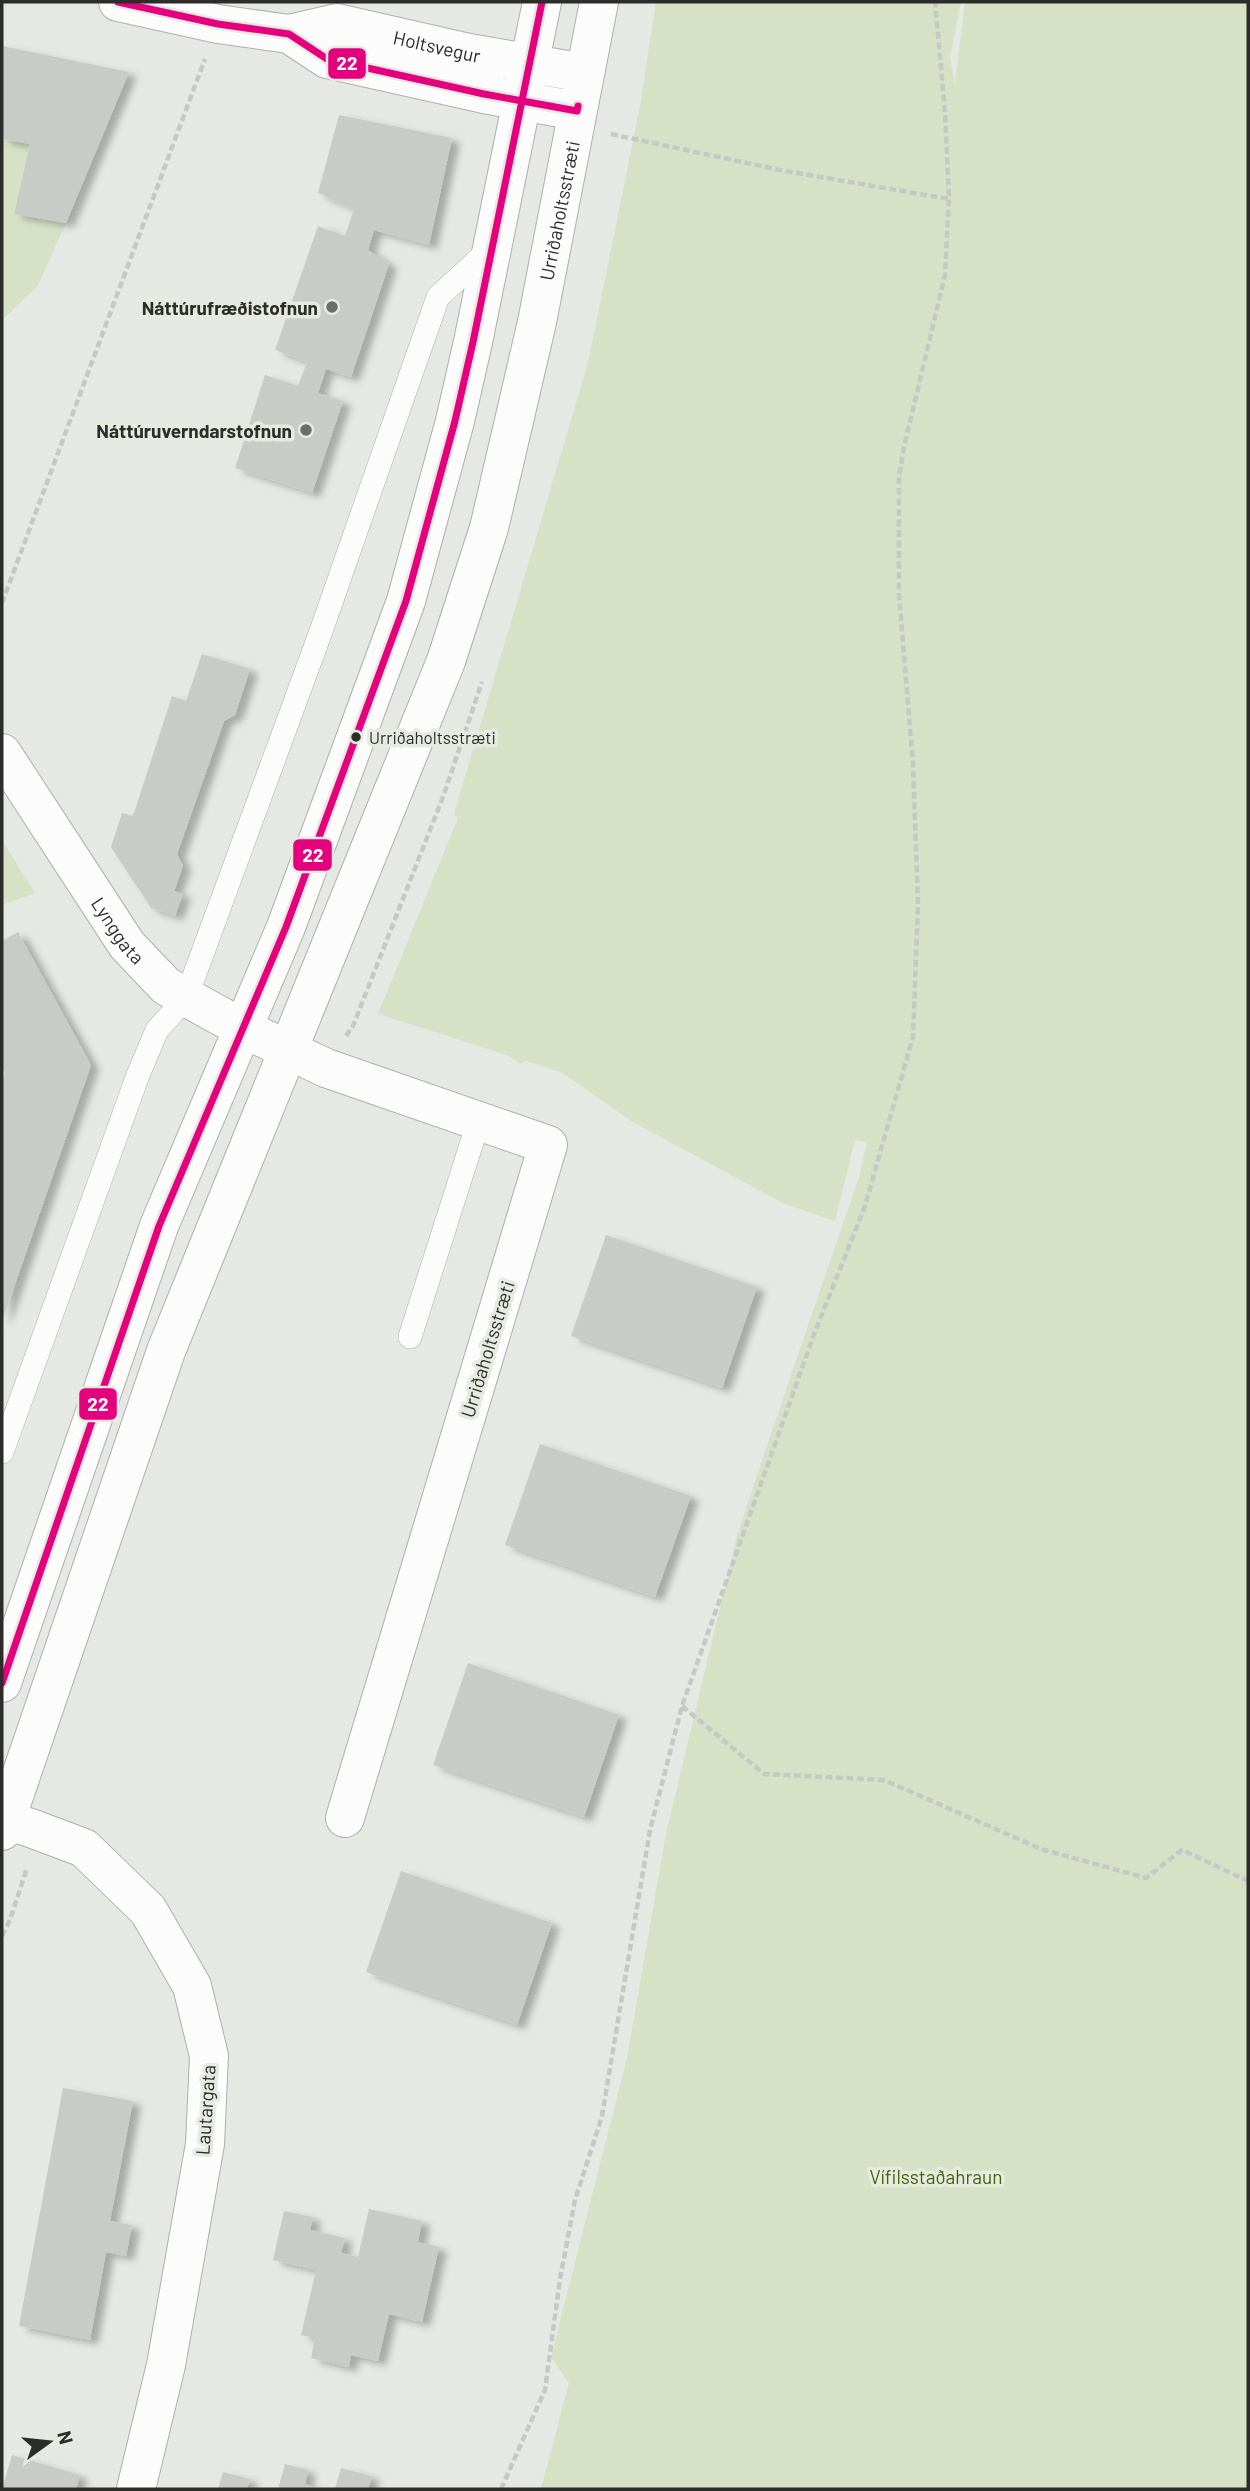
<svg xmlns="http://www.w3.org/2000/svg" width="1250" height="2491" font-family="Barlow,sans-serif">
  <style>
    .green { fill: #d6e1c6 }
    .building { fill: #c9cbc7; filter: url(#shadow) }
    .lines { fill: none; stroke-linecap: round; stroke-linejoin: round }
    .service-casing { stroke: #aeb0ad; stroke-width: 24 }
    .minor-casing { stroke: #aeb0ad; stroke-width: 40 }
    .tertiary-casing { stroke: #aeb0ad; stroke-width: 40 }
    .path { stroke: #c6c8c5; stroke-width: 4.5; stroke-dasharray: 7 3.5; stroke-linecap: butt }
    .service { stroke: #fbfcfb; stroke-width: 23 }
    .minor { stroke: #fbfcfb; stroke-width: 38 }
    .tertiary { stroke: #fbfcfb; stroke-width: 38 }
    .bus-1-casing { stroke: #e6eae1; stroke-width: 12 }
    .bus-1 { stroke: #e5007d; stroke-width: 7 }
    .poi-dot { fill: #6d6e6b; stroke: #e6eae1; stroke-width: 2.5 }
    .bus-dot { fill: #2c2d2a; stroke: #e6eae1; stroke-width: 2.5 }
    .labels { text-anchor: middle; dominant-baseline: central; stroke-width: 7; stroke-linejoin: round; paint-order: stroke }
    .bus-label { font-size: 17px; fill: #2c2d2a; stroke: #e6eae1; text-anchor: start }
    .street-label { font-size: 19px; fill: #2c2d2a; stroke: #e6eae1 }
    .poi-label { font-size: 19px; font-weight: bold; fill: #2c2d2a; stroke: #e6eae1; text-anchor: end }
    .park-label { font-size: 19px; fill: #466300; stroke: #e6eae1 }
    .line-badge { stroke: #e6eae1; stroke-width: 2.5 }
    .badge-label { font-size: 19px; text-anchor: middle; font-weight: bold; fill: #fff }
  </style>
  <defs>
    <filter id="shadow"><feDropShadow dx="8" dy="4.5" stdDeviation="3.5" flood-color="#0004"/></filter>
  </defs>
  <rect width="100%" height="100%" fill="#e6e8e3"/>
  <path class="green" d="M656,2h305l-11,56 5,26 10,-82h283v2487h-707l28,-106 -18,-26 76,-299 39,-224 71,-298 28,-85 95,-277 7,-32 -12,-2 -20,81 -52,-18 -150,-81 -72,-50 -35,-11 -6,3 -13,-9 -129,-41 80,-196 -4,-4 134,-451 52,-257z
    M2,139l28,5 -16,69 52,10 -29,64 -35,33z
    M2,840l33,53 -33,12z"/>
  <path class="building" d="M2,46l127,26 -63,151 -52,-9 16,-70 -28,-5z
    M339,115l113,23 -23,107 -55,-15 -6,20 21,14 -38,113 -25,-8 -8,24 25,8 -31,92 -77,-25 30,-93 33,11 9,-24 -32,-12 43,-124 27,10 9,-27 -36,-16z
    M202,654l48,15 -15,46 -11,6 -47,133 6,12 -9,25 9,3 -8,22 -24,-8 -40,-61 11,-34 11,3 39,-120 14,5z
    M18,932l73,133 -89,257v-240l3,-9 -3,-6v-126z
    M606,1235l151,52 -35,101 -151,-52z
    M540,1444l151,52 -36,101 -150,-52z
    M468,1663l151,52 -35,102 -151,-52z
    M401,1871l151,52 -35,102 -151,-53z
    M63,2088l70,13 -23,120 22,4 -6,31 -20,-4 -16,88 -71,-14z
    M369,2209l53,12 -4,21 21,5 -17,75 -33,-8 -11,47 -27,-6 -2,12 -38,-9 4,-20 -14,-3 15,-65 -43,-10 11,-49 29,6 -3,13 35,8 -4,15 17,4z
    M12,2455l68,20 -4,14h-74z
    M285,2464l23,6 -3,14 15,5h-42z
    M341,2468l31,8 -4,13h-33z
    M223,2472l27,7 -3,10h-29z"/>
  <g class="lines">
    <g class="service-casing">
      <path id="service" d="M410,1337l69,-217
        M2,1452l136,-377 19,-45 29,-32 134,-364 118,-337 52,-48"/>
    </g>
    <g class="minor-casing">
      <g id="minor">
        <path id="s1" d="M2,753l125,192 39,41 76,42 84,40 222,77 -203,673"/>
        <path d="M2,1820l26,7 56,21 64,62 44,76 17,70 -4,88 -39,221 -30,124"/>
      </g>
    </g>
    <g class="tertiary-casing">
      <g id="tertiary">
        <path id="s2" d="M118,2l100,22 71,10 48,-11 132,30 115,20"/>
        <path d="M289,34l38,25 157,35 93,17"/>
        <path d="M2,1683l157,-457 127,-299 120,-326 49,-180 18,-79 69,-340"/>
        <path id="s3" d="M2,1831l164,-480 280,-690 43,-133 28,-120 20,-86 62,-320"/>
      </g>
    </g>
    <path class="path" d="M611,134l169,36 169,29
      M2,603l203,-544
      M346,1036l7,-10 90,-229 39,-115
      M682,1706l82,68 120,6 157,69 105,29 36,-28 66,31
      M2,1936l8,-16 17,-52
      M501,2489l44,-99 15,-111 15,-79 27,-84 48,-286 32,-124 131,-369 52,-131 48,-169 5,-133 -5,-140 -14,-169v-118l5,-30 41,-172 4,-76 -4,-87 -10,-110"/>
    <use href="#service" class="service"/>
    <use href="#minor" class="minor"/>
    <use href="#tertiary" class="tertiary"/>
    <g class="bus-1-casing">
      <path id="bus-1" d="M118,2l100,22 71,10 38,25 157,35 93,17 1,-5
        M2,1683l157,-457 127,-299 120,-326 49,-180 18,-79 69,-340"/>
    </g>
    <use href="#bus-1" class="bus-1"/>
  </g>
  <g class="poi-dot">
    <circle cx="332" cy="307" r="7"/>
    <circle cx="306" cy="430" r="7"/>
  </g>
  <circle class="bus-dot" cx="356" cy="737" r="6"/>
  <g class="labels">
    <g class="bus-label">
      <text x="369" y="737">Urriðaholtsstræti</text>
    </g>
    <g class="street-label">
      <text stroke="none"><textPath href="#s2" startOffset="326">Holtsvegur</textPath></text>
      <text stroke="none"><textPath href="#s3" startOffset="1717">Urriðaholtsstræti</textPath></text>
      <text stroke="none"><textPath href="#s1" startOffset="212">Lynggata</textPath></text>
      <text transform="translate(487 1349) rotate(-73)">Urriðaholtsstræti</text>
      <text transform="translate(205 2110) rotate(-86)">Lautargata</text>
    </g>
    <g class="poi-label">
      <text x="318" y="307">Náttúrufræðistofnun</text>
      <text x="292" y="430">Náttúruverndarstofnun</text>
    </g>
    <g class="park-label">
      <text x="936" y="2176">Vífilsstaðahraun</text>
    </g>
  </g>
  <g class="line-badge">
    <rect x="327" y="47" width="40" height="33" rx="7" fill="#e5007d"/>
    <rect x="292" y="838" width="41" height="34" rx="7" fill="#e5007d"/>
    <rect x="78" y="1387" width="40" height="34" rx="7" fill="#e5007d"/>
  </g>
  <g class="badge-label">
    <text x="347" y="70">22</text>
    <text x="313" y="862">22</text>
    <text x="98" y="1411">22</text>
  </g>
  <rect width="1250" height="2491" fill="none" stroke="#2c2d2a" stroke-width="7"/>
  <g transform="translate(49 2442) rotate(75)" stroke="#e6eae1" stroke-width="5" paint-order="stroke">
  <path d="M0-5L12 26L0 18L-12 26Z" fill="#2c2d2a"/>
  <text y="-10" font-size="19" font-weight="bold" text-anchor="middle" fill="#2c2d2a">N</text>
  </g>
</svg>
